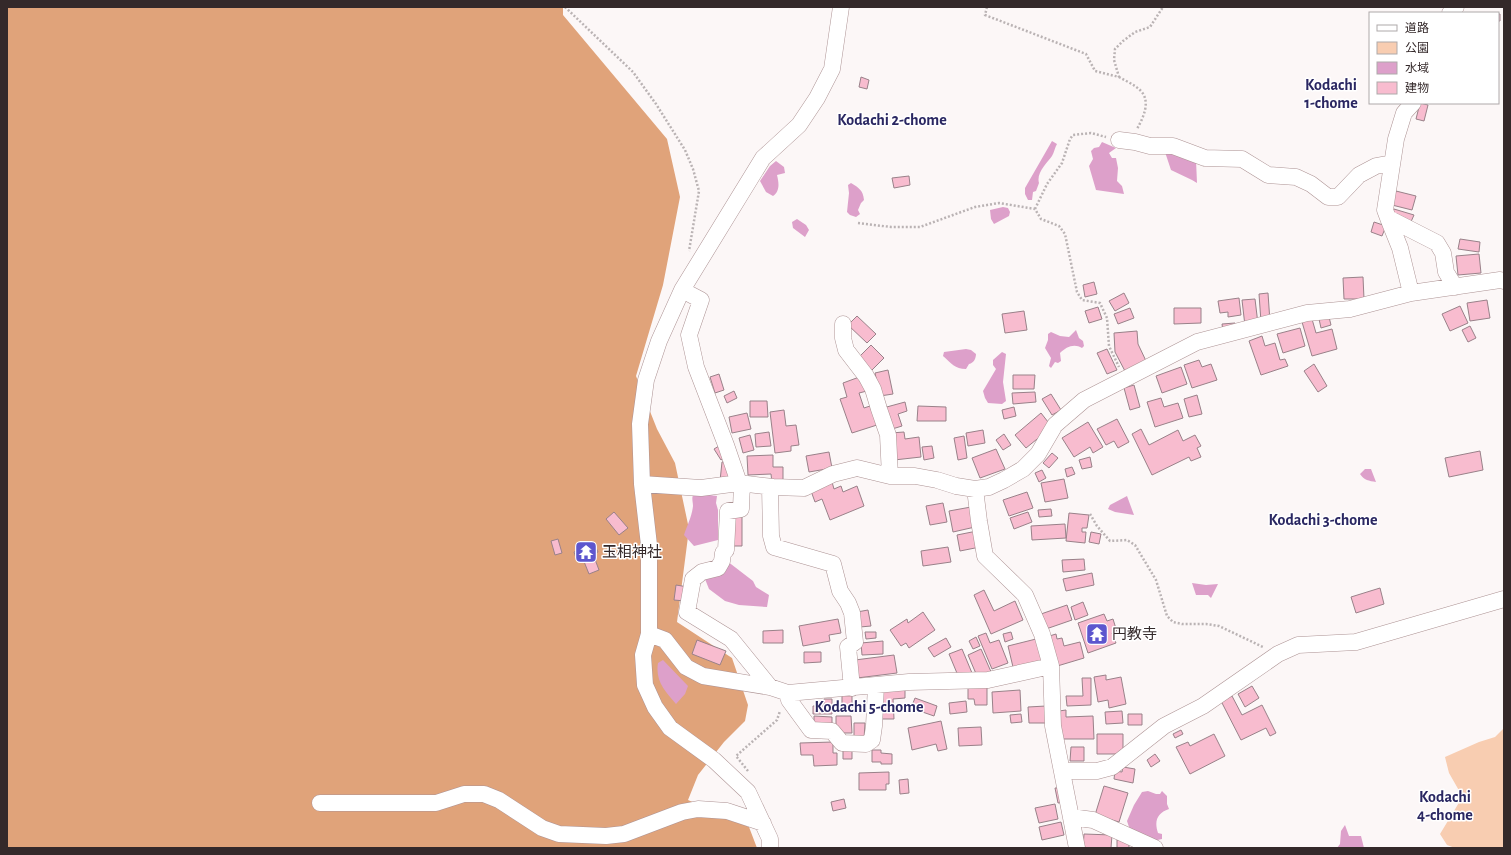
<svg xmlns="http://www.w3.org/2000/svg" width="1511" height="855" font-family="'Alegreya Sans','Noto Sans JP',sans-serif">
  <style>
    .green { fill: #f8cdb1 }
    .forest { fill: #e0a37a }
    .water { fill: #dda0ca }
    .building { fill: #f8bccf; stroke: #998189 }
    .lines { fill: none; stroke-linecap: round; stroke-linejoin: round }
    .minor-casing { stroke: #ad9394; stroke-width: 17 }
    .path { stroke: #bab3b4; stroke-width: 2.5; stroke-dasharray: 2 2; stroke-linecap: butt }
    .minor { stroke: #fff; stroke-width: 16 }
    .labels { text-anchor: middle; dominant-baseline: central; stroke-width: 3; stroke-linejoin: round; paint-order: stroke }
    .poi-label { font-size: 15px; fill: #34292a; stroke: #fff; text-anchor: start }
    .neighbourhood-label { font-size: 16px; font-weight: bold; fill: #2a2762; stroke: #fff }
  </style>
  <rect width="100%" height="100%" fill="#fcf7f7"/>
  <path class="green" d="M1504,728v120h-49l-8,-3 -7,-11 20,-33 1,-7 -12,-21 -4,-16 34,-15 16,-5z"/>
  <path class="forest" d="M7,7h556v8l104,124 13,58 -17,88 -27,91 21,53 18,34 14,66 -12,93 55,36 16,47 -3,16 -21,21 -26,33 -10,25 61,27 8,21h-750z"/>
  <path class="water" d="M1052,141l5,3c-2,3 -3,9 -5,12 -5,7 -16,17 -13,27l-3,8 -3,1 -1,8h-4l-3,-6v-6z
    M1102,142l14,6 -7,5 3,5h4l2,10 -1,13 5,5 2,8 -28,-4 -7,-24 4,-7 -2,-8 3,-3 5,-1z
    M1165,152l31,8 1,23 -5,-3 -21,-10z
    M776,161l8,6 1,6 -8,2c2,8 3,16 -4,21l-7,-4 -6,-11 10,-15z
    M851,183c8,5 12,7 13,17l-3,3 -3,7 2,4 -4,3 -6,-2 -3,-3 2,-19 -1,-8z
    M1003,207l5,1 2,4 -1,4 -15,8 -3,-5 -1,-9z
    M797,219l9,6 3,5 -4,7 -12,-9 -1,-6z
    M1076,330l3,8 4,3 1,5 -2,2c-8,-5 -16,-1 -22,5l1,8 -3,2 -3,-1 -4,6 -2,-2 2,-8 -6,-10 3,-8v-6l3,-2 9,4 9,1z
    M966,349l5,1 5,4c0,4 -2,9 -7,10l-3,5c-11,0 -15,-6 -23,-13l1,-4z
    M1002,352l4,2 -3,28 3,19 -4,3 -14,-1 -3,-5 -2,-7 13,-22 -3,-4v-5z
    M1365,469h6l5,13c-7,-1 -12,-2 -16,-8z
    M694,493l23,3 -1,7 2,7v30l-24,6 -10,-11c3,-9 8,-19 9,-29 0,-5 -2,-8 1,-13z
    M1127,496l7,19 -19,-3 -7,-3 2,-4z
    M727,561l26,20 3,6 13,8 -2,12 -28,-2 -14,-4 -16,-12 -4,-10z
    M1192,583l14,2 12,-1 -7,14 -3,-3h-12z
    M663,660l25,26 -3,8 -9,10c-11,-13 -21,-23 -18,-41z
    M1148,791l8,3h4l2,-3 5,5v8l2,5c-12,4 -15,12 -11,24l4,1v5l-9,2 -23,-11 -3,-9 7,-16 8,-13z
    M1345,825l4,11h12l3,12h-27l3,-4 1,-13z"/>
  <path class="building" d="M1498,14h2v7h-2z
    M861,77l8,3 -2,9 -8,-2z
    M1420,103l8,2 -4,16 -8,-2z
    M909,176l1,9 -16,3 -2,-10z
    M1396,191l20,5 -4,14 -20,-5z
    M1394,209l20,6 -4,9 -19,-7z
    M1374,222l12,4 -4,10 -11,-4z
    M1460,239l20,3 -1,10 -21,-3z
    M1479,254l2,19 -23,2 -2,-19z
    M1363,277l1,22h-20l-1,-21z
    M1094,282l3,12 -12,3 -2,-12z
    M1124,293l5,10 -14,8 -6,-10z
    M1268,293l2,29h-9l-2,-28z
    M1239,298l2,17 -13,2v-5l-8,1 -2,-12z
    M1255,299l3,25 -13,2 -3,-26z
    M1487,300l3,18 -20,3 -3,-18z
    M1460,306l8,17 -18,8 -8,-17z
    M1098,307l4,12 -13,4 -4,-12z
    M1130,308l4,10 -16,6 -4,-10z
    M1174,308h27v15l-27,1z
    M1024,311l3,19 -22,3 -3,-19z
    M857,316l19,18 -9,9 -19,-18z
    M1329,317l2,8 -10,3 -2,-9z
    M1312,319l4,14 16,-4 5,20 -25,7 -10,-34z
    M1235,323l1,7 -13,1 -1,-7z
    M1470,326l6,12 -8,4 -6,-12z
    M1300,328l5,18 -22,7 -6,-19z
    M1137,331l1,13 9,19 -21,10 -11,-21 -1,-19z
    M1262,336l3,10 10,-3 5,17 5,-1 3,7 -27,9 -12,-34z
    M871,345l13,13 -14,14 -13,-13z
    M1107,349l10,21 -10,4 -10,-21z
    M1199,360l3,7 9,-3 6,16 -25,8 -8,-23z
    M1314,364l13,22 -9,6 -14,-21z
    M1181,367l6,17 -25,9 -6,-17z
    M888,370l5,24 -13,2 -5,-23z
    M719,374l5,16 -9,3 -5,-16z
    M1013,375h22l-1,14h-21z
    M862,376l5,15 -8,2 5,15 6,-2 7,19 -25,8 -12,-34 7,-2 -4,-14z
    M1134,385l6,22 -10,3 -6,-22z
    M734,391l3,7 -10,5 -3,-7z
    M1035,392l1,10 -23,2 -1,-11z
    M1051,394l10,16 -9,5 -10,-16z
    M1197,395l5,19 -13,3 -5,-18z
    M1161,398l3,9 14,-4 5,15 -28,9 -8,-25z
    M750,401h17l1,16h-18z
    M905,402l2,9 -9,3 4,12 -13,4 -6,-22z
    M918,406l28,1v14h-29z
    M1014,407l2,9 -12,3 -2,-9z
    M784,410l2,16 10,-1 3,20 -8,1v5l-16,2 -5,-41z
    M747,413l4,16 -19,4 -3,-16z
    M1041,413l11,14 -26,21 -11,-13z
    M1117,419l12,23 -11,6 -4,-7 -8,4 -9,-16z
    M1088,422l15,25 -10,6 -3,-6 -16,10 -12,-19z
    M1141,429l8,16 29,-15 5,11 12,-6 6,11 -4,2 4,9 -10,4 -2,-4 -37,18 -20,-41z
    M983,430l2,13 -17,3 -2,-13z
    M769,432l2,14 -15,1 -1,-13z
    M904,432l1,7 14,-2 2,20 -27,3 -3,-27z
    M1004,434l7,11 -8,5 -7,-10z
    M750,435l4,15 -11,3 -4,-15z
    M964,436l3,22 -9,2 -4,-22z
    M719,446l6,11 -4,3 -7,-11z
    M932,446l2,12 -10,2 -2,-13z
    M996,449l9,20 -25,9 -8,-20z
    M1480,451l3,19 -34,7 -4,-19z
    M829,452l3,16 -23,4 -3,-16z
    M1052,453l6,5 -9,10 -6,-5z
    M773,455v12h10v16h-11l-1,-9 -23,1 -1,-19z
    M1090,457l2,10 -10,2 -3,-9z
    M728,461l4,17 -12,3 2,-19z
    M1072,467l3,7 -8,3 -2,-8z
    M1042,470l4,8 -7,4 -4,-9z
    M1064,479l4,19 -23,4 -4,-19z
    M832,482l2,7 7,-3 2,6 14,-6 7,20 -34,14 -8,-21 -7,3 -4,-11z
    M1027,492l6,16 -24,8 -6,-16z
    M943,503l4,19 -17,3 -4,-19z
    M971,507l4,20 -22,5 -4,-21z
    M1051,509l1,7 -13,1 -1,-7z
    M614,512l14,16 -9,7 -13,-16z
    M1028,512l4,10 -18,7 -4,-11z
    M1069,513l20,2 -2,13h-5v4h4l-1,11 -19,-2z
    M733,517h9v29h-10z
    M1065,524l1,14 -34,2 -1,-14z
    M977,531l3,16 -20,4 -3,-16z
    M1091,532l10,2 -2,10 -10,-2z
    M558,539l4,14 -7,2 -4,-14z
    M594,544l4,8 -5,2 6,16 -10,4 -6,-15 -6,2 -3,-9z
    M948,547l3,15 -28,4 -2,-15z
    M1084,559l1,11 -22,2 -1,-12z
    M1092,573l2,12 -28,6 -3,-12z
    M676,585l12,2 -3,14 -11,-1z
    M1380,588l4,16 -28,9 -5,-16z
    M984,590l10,21 21,-10 8,19 -32,14 -17,-39z
    M1083,602l5,13 -13,5 -4,-13z
    M1067,605l5,15 -26,9 -5,-15z
    M868,610l3,16 -11,1 -3,-15z
    M923,612l12,18 -26,18 -3,-5 -5,3 -11,-16 17,-11 1,4z
    M1104,614l3,7 6,-2 4,13 -5,1 4,10 -28,10 -10,-30z
    M838,619l3,14 -12,2 1,6 -27,5 -4,-20z
    M783,630v13h-20v-12z
    M865,632h11v6l-10,1z
    M1011,632l2,7 -8,3 -2,-8z
    M986,633l4,10 9,-3 9,23 -16,6 -14,-33z
    M1056,634l1,5 5,-1 2,8 16,-4 4,16 -30,9 -8,-30z
    M976,637l4,9 -7,3 -4,-8z
    M946,638l5,9 -17,10 -6,-9z
    M1040,638l6,24 -33,5 -5,-21z
    M697,640l29,11 -6,14 -28,-11z
    M883,641v13l-21,1 -1,-12z
    M962,649l10,24 -13,5 -10,-24z
    M981,649l11,25 -15,2 -9,-21z
    M804,652h17v10l-17,1z
    M894,655l3,18 -40,5 -2,-18z
    M1106,675v5l15,-3 5,27 -17,4 -1,-8 -10,2 -4,-25z
    M1082,678h9v27l-24,1 -1,-10h17z
    M987,686v19h-12l-1,-6h-6v-12z
    M1252,686l7,12 -14,9 -7,-13z
    M905,687v11l-12,1 1,20h-12l-1,-31z
    M1020,690l1,21 -28,2 -1,-21z
    M842,694h10v14h-10z
    M1232,696l10,19 20,-10 14,28 -6,3 -4,-8 -25,12 -20,-39z
    M915,698l22,8 -3,10 -23,-8z
    M824,699h8v15h-19v-8h11z
    M966,701l1,11 -17,2 -1,-11z
    M1046,706l1,17h-18l-1,-16z
    M1066,710v7l27,-1 1,23h-34l-1,-28z
    M1122,711l1,12 -17,1 -1,-12z
    M1021,714l1,8 -11,1 -1,-8z
    M1128,714h14v11h-14z
    M814,716l18,1v10l-18,-1z
    M836,716h15l1,17h-16z
    M941,721l6,28 -9,2 -2,-7 -24,6 -4,-22z
    M854,723h11l-1,16h-10z
    M981,727l1,18 -23,1 -1,-18z
    M1181,730l2,4 -8,4 -2,-4z
    M1097,734h26v20h-26z
    M1214,734l11,22 -35,18 -14,-27 12,-5 2,4z
    M833,742v11h4v12l-23,1 -1,-11h-12l-1,-12z
    M1071,747h13v14h-14z
    M843,748h9v11h-9z
    M872,750h9v3l11,1v10h-11v-2h-9z
    M1155,754l5,7 -9,6 -4,-7z
    M1123,767l12,2 -2,14 -19,-4 1,-8 7,1z
    M889,772v12h-3v6h-27v-17z
    M908,779l1,14 -9,1 -1,-14z
    M1104,786l24,7 -9,29 -24,-7z
    M1055,788h7l3,14 -7,1z
    M844,799l2,9 -13,3 -2,-9z
    M1055,804l3,15 -19,4 -4,-15z
    M1061,822l3,13 -22,5 -3,-13z
    M1084,834l28,1 -1,13h-28z
    M1117,840h12v8h-12z"/>
  <g class="lines">
    <g class="minor-casing">
      <path id="minor" d="M1450,13l6,-6
        M1413,103l-9,10 -8,26 -11,71 3,8 49,25 6,10 3,19 9,15
        M1119,140l16,2 15,4h23l32,12 37,1 26,16 28,2 15,7 17,13h10l21,-22 17,-9 16,-3
        M1388,218l12,30 11,45
        M682,290l19,10 -12,35 7,32 30,78 13,38
        M843,324v14l3,12 20,26 7,13 6,20 9,26 2,41
        M742,483l-1,26 -13,2 -2,39 -3,3 -1,8 -4,7 -16,4 -9,7 -6,33 44,27 39,48
        M642,484l59,4 38,-5 34,4 31,1 29,-14 24,-6 33,8h25l22,4 19,6 19,3 14,-2 15,-7 19,-11 15,-15 17,-29 29,-25 113,-58 110,-29 43,-4 61,-16 89,-13 4,1
        M770,487l1,49 3,11 59,17 7,27 8,12 4,10 3,29 -7,5 4,41
        M975,489l4,32 6,35 40,39 17,39 9,32 2,60 24,122
        M649,634l16,6 21,27 17,9 67,11 18,6 121,-11 79,-2 63,-14
        M788,693l1,7 22,30 21,1 10,12 24,1 6,-4 2,-14 2,-41
        M1062,771h35l15,-4 52,-41 39,-20 75,-52 20,-9 58,-3 148,-43
        M320,803h116l28,-9h20l15,6 43,28 17,6 47,2 18,-2 58,-22 16,-3 29,2 36,12
        M1071,817l22,3 62,28
        M770,848v-9l-22,-47 -34,-32 -44,-32 -15,-21 -10,-22 -2,-30 6,-21v-89l-7,-61 -2,-60 6,-44 13,-39 23,-51 81,-132 36,-33 18,-27 15,-29 9,-62"/>
    </g>
    <path class="path" d="M565,7l68,65 23,32 29,46 8,19 6,22 -10,60
      M987,7l-2,8 101,39 9,17 24,6 -5,-17 1,-11 8,-8 12,-9 15,-5 13,-20
      M1119,77c7,4 16,8 22,14 10,11 2,27 -4,38
      M1035,209l12,-25 15,-21 8,-24 3,-4 18,-2 15,4
      M858,223l33,4h29l55,-20 24,-4 36,6 6,10 18,7 6,8 12,58 5,8 18,3 7,15 2,28 10,21
      M1090,514l7,12 13,15 17,-1 8,5 21,35 11,36 6,6 9,2h24l13,2 44,21
      M748,771l-12,-15 41,-36 3,-9"/>
    <use href="#minor" class="minor"/>
  </g>
  <defs>
    <g id="temple-square" transform="scale(1.15)"><rect x="-9" y="-9" width="18" height="18" rx="4" fill="#5d56ce" stroke="#fff"/><path d="M0-6L5-2H3V0L6.5 2.5H4V6H1.5V3h-3V6H-4V2.5H-6.5L-3 0V-2H-5Z" fill="#fff"/></g>
  </defs>
  <g fill-rule="evenodd">
    <use href="#temple-square" x="586" y="552"/>
    <use href="#temple-square" x="1097" y="634"/>
  </g>
  <g class="labels">
    <g class="poi-label">
      <text x="602" y="552">玉相神社</text>
      <text x="1112" y="634">円教寺</text>
    </g>
    <g class="neighbourhood-label">
      <text x="1331" y="85">Kodachi<tspan x="1331" dy="18">1-chome</tspan></text>
      <text x="892" y="120">Kodachi 2-chome</text>
      <text x="1323" y="520">Kodachi 3-chome</text>
      <text x="869" y="707">Kodachi 5-chome</text>
      <text x="1445" y="797">Kodachi<tspan x="1445" dy="18">4-chome</tspan></text>
    </g>
  </g>
  <rect width="1511" height="855" fill="none" stroke="#34292a" stroke-width="16"/>
  <rect x="1369" y="12" width="130" height="92" fill="#ffffff" stroke="#aea9aa"/>
  <rect x="1377" y="25" width="20" height="6" fill="#ffffff" stroke="#aea9aa"/>
  <text x="1405" y="32" font-size="12" fill="#34292a">道路</text>
  <rect x="1377" y="42" width="20" height="12" fill="#f8cdb1" stroke="#aea9aa"/>
  <text x="1405" y="52" font-size="12" fill="#34292a">公園</text>
  <rect x="1377" y="62" width="20" height="12" fill="#dda0ca" stroke="#aea9aa"/>
  <text x="1405" y="72" font-size="12" fill="#34292a">水域</text>
  <rect x="1377" y="82" width="20" height="12" fill="#f8bccf" stroke="#aea9aa"/>
  <text x="1405" y="92" font-size="12" fill="#34292a">建物</text>
</svg>
